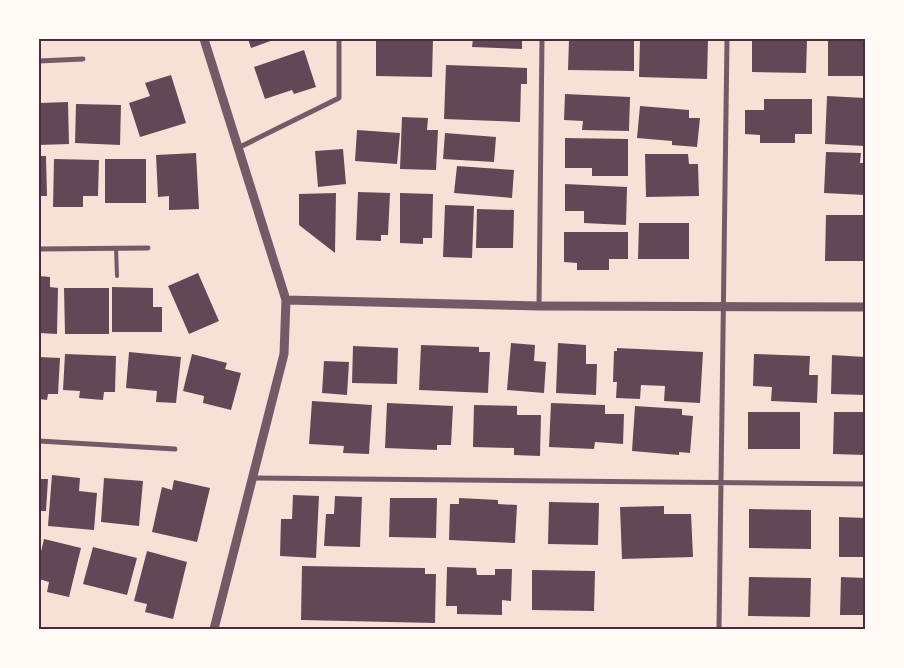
<svg xmlns="http://www.w3.org/2000/svg" width="904" height="668" font-family="Manrope,sans-serif">
  <style>
    .building { fill: #644757 }
    .lines { fill: none; stroke-linecap: round; stroke-linejoin: round }
    .service { stroke: #755966; stroke-width: 4 }
    .minor { stroke: #755966; stroke-width: 5 }
    .tertiary { stroke: #755966; stroke-width: 9 }
    .neatline { fill: none; stroke: #4a2c40; stroke-width: 2 }
  </style>
  <rect width="100%" height="100%" fill="#f7e1d7"/>
  <path class="building" d="M248,39h28l-25,9z
    M376,39h57l-1,38 -56,-1z
    M473,39h49v10l-50,-2z
    M569,39h65v32l-66,-1z
    M640,39h68l-1,40 -68,-2z
    M752,39h55l-1,34 -54,-1z
    M828,39h37v37h-37z
    M304,50l12,37 -22,7 -2,-4 -27,9 -11,-32z
    M446,65l81,3v16h-6l-1,38 -76,-3z
    M171,75l15,48 -46,14 -11,-34 21,-7 -5,-13z
    M565,94l65,3 -1,34 -47,-1 1,-9 -19,-1z
    M827,96l38,2v48l-40,-2z
    M764,99h48v35h-17v9h-35v-8l-15,-1v-24h19z
    M68,102l1,42 -30,1v-42z
    M76,104l45,1 -1,40 -45,-2z
    M640,106l49,4v8h11l-3,29 -25,-2v-4l-35,-3z
    M402,117l26,1 -1,12h11l-2,40 -36,-1z
    M357,130l43,3 -3,31 -42,-3z
    M445,133l51,4 -2,25 -51,-3z
    M565,138l63,1v37h-36v-8h-27z
    M343,149l3,35 -28,3 -3,-36z
    M826,152l35,1 -1,10h5v32l-41,-2z
    M196,153l3,56 -30,1v-14l-11,1 -2,-42z
    M645,154h43l1,10h9l1,32 -53,1z
    M39,156h7l1,40h-8z
    M54,159l45,1 -1,36h-15v11h-30z
    M105,159h41v44h-41z
    M457,166l57,4 -2,28 -58,-5z
    M565,184l62,3 -1,38 -42,-2v-12h-19z
    M358,192l32,1 -2,42h-7v6l-25,-1z
    M336,193l-1,60 -36,-28v-31z
    M400,193l33,1 -1,44h-9v6l-23,-1z
    M445,205l29,1 -2,52 -29,-1z
    M477,209l37,1 -1,38h-37z
    M826,215h39v46h-40z
    M639,223h50v36h-51z
    M564,232h64v27h-19v11h-32v-7l-13,-1z
    M198,273l21,48 -30,13 -21,-48z
    M39,276l11,1v10l8,1 -1,46 -18,-1z
    M112,287l41,1v19h9v25h-50z
    M64,288h45v46h-44z
    M511,343l24,2 -1,16 12,1 -2,31 -37,-3z
    M558,343l28,2v19h11l-1,31 -40,-2z
    M421,345l58,2v5h11l-2,41 -69,-3z
    M353,346l45,2 -1,36 -45,-1z
    M617,348l86,4 -3,51 -36,-2 1,-15 -24,-1 -1,14 -24,-1 1,-16h-4l1,-31h3z
    M129,352l52,5 -5,46 -20,-1 1,-11 -31,-3z
    M65,354l51,2 -1,36h-11l-1,8 -24,-2 1,-7 -17,-1z
    M192,354l35,9 -2,6 16,4 -10,37 -28,-7 1,-7 -21,-5z
    M754,354l56,2 -1,19h9l-1,28 -46,-2 1,-14 -19,-1z
    M832,355l33,2v38l-34,-1z
    M39,357l21,1 -2,36h-10l-1,6 -8,-1z
    M324,361l25,1 -2,33 -25,-2z
    M312,401l60,4 -3,49 -26,-1 1,-7 -35,-2z
    M387,403l66,3 -2,39h-14v5l-52,-2z
    M551,403l54,2v9h19l-1,30 -28,-2 -1,7 -45,-2z
    M474,405l43,1v9h24l-1,41 -26,-1v-7l-41,-1z
    M635,406l47,3v6l11,1 -3,37 -11,-1v3l-47,-4z
    M748,412h52v37h-52z
    M834,412h31v43l-32,-1z
    M52,475l28,3 -1,13 18,2 -3,37 -46,-4z
    M104,478l39,3 -4,45 -38,-4z
    M39,479h9l-2,32h-5v4h-2z
    M174,480l36,8 -13,54 -45,-10 10,-45 10,3z
    M293,495l26,1 -3,62 -36,-2 1,-37h11z
    M335,496l27,1 -2,50 -36,-1 2,-32h8z
    M390,498h47l-1,40 -47,-1z
    M459,498l39,2v4l19,1 -2,38 -66,-3 1,-36h9z
    M549,502l50,1 -1,42 -50,-1z
    M664,506v8h27l2,43 -71,2 -2,-52z
    M749,509l62,1v39l-62,-1z
    M839,517l26,1v39h-26z
    M44,539l37,9 -12,49 -22,-5 2,-10 -10,-3v-19z
    M93,547l44,11 -10,37 -44,-11z
    M147,551l40,11 -14,57 -28,-7 2,-8 -13,-3z
    M302,566l123,2v6h11l-1,49 -134,-3z
    M447,567l29,1 1,7h18v-6h17l-1,32 -9,-1v15l-45,-1v-8h-11z
    M532,570l63,1 -1,40 -62,-1z
    M749,577l62,1 -1,39 -62,-1z
    M841,577l24,1v37h-25z"/>
  <g class="lines">
    <path class="service" d="M116,248l1,28"/>
    <path class="minor" d="M39,61l44,-2
      M238,148l101,-50v-59
      M39,249l109,-1
      M539,306l3,-267
      M39,441l136,8
      M252,478l613,6
      M719,629l8,-590"/>
    <path class="tertiary" d="M204,39l82,261 -2,54 -70,275
      M286,300l253,6 326,1"/>
  </g>
  <rect width="904" height="668" fill="none" stroke="#fffaf5" stroke-width="80"/>
  <rect x="40" y="40" width="824" height="588" class="neatline"/>
</svg>
